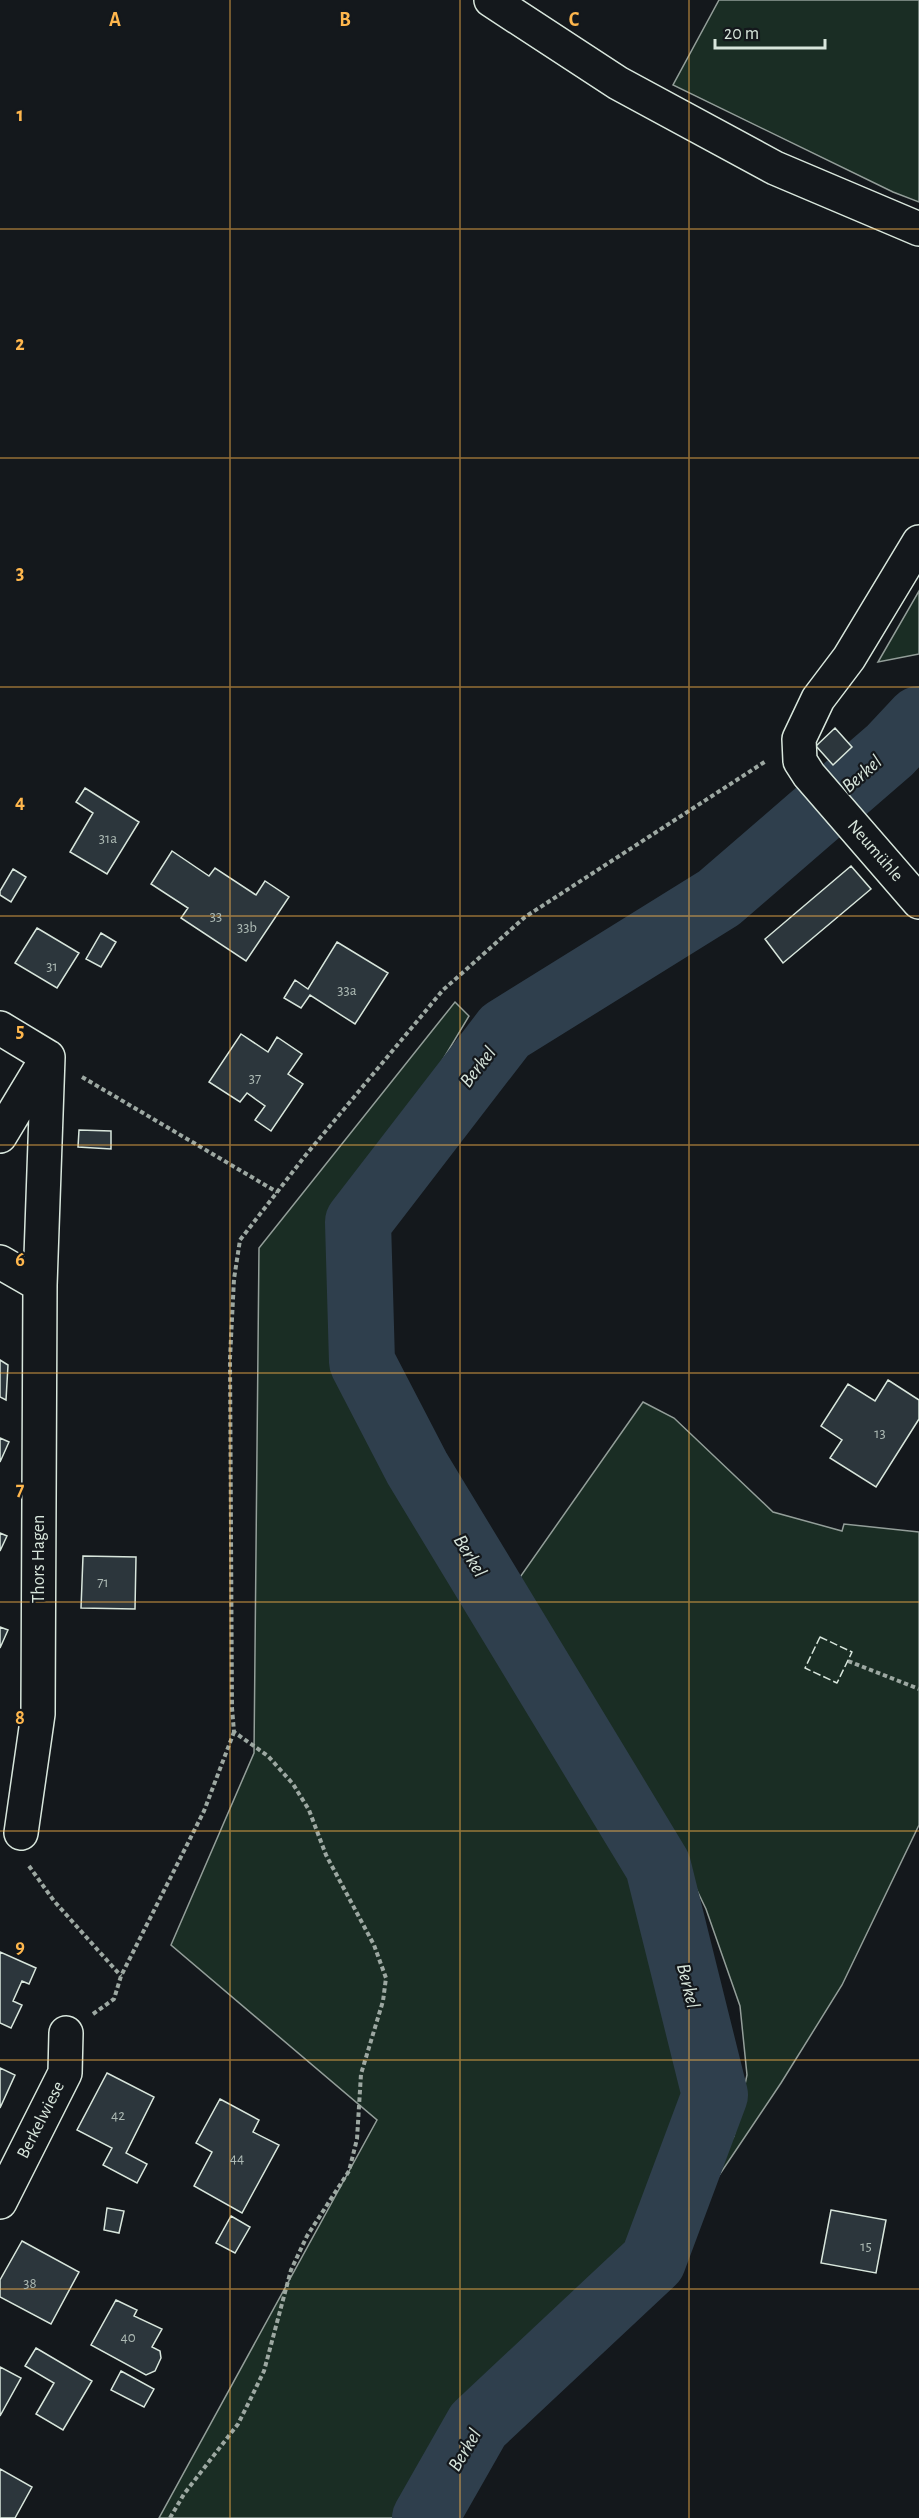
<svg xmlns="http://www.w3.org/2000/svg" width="919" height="2518" font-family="'Alegreya Sans',sans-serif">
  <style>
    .green { fill: #1a2d24; stroke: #939e99; stroke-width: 1.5 }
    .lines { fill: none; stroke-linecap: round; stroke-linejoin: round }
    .river { stroke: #2f3f4d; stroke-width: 66 }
    .building { fill: #2c363c; stroke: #d8e6dc; stroke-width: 1.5 }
    .street-casing { stroke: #d8e6dc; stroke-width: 36 }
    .path { stroke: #9da8a2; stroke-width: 4; stroke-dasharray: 4.5 3; stroke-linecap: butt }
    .street { stroke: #14181c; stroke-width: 33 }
    .fence { stroke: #d8e6dc; stroke-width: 1.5; stroke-dasharray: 8 3; stroke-linecap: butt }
    .grid { fill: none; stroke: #ffb74d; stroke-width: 1.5; stroke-opacity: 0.55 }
    .labels { text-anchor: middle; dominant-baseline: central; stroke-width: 4.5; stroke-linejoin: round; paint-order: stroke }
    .number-label { font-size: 15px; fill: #adbab4 }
    .street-label { font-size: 18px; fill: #d8e6dc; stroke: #14181c }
    .water-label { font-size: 20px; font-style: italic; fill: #d8e6dc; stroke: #14181c }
    .grid-label { font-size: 20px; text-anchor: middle; font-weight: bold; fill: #ffb74d; stroke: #14181c; stroke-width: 4.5; stroke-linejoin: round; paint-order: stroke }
  </style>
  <rect width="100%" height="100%" fill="#14181c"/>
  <path class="green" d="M719,0h200v202l-26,-10 -220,-107z
    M919,591v63l-41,8z
    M455,1002l14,14 -120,200 2,159 292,493 57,211 -54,167 -172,164 -65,108h-250l218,-398 -206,-175 83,-192 5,-505z
    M643,1402l31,16 99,94 69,19 2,-7 75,8v293l-77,160 -61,98 -110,164 63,-111 13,-61 -7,-69 -34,-97 -41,-85 -68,-105 -79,-139z"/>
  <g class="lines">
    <path class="river" d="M425,2518l53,-93 175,-164 62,-166 -57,-229 -241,-398 -55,-106 -4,-140 147,-191 214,-133 171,-148 29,-31"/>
  </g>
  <path class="building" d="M835,728l17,19 -19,18 -17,-19z
    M85,788l54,34 -32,52 -37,-22 23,-39 -17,-11z
    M172,851l37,25 6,-8 41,27 9,-14 24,16 -43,64 -65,-43 7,-10 -37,-24z
    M851,866l20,23 -88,74 -18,-24z
    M13,869l13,8 -15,25 -11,-7v-4z
    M37,928l42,25 -22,35 -42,-25z
    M101,933l15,9 -15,25 -15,-8z
    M337,942l51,31 -33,51 -45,-29 -9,13 -17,-10 11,-18 13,9z
    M241,1034l27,18 9,-15 25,17 -14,20 15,10 -32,47 -16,-11 10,-14 -18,-13 -7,9 -31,-20z
    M79,1130l32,1v18l-33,-2z
    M0,1360l8,5 -2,35 -6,-3z
    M888,1380l31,20v19l-43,68 -46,-29 12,-18 -21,-14 27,-42 27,17z
    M0,1438l9,4 -9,20z
    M0,1533l7,3 -7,15z
    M83,1556l53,1 -1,52 -54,-1z
    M0,1627l8,3 -8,18z
    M0,1952l36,16 -7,16 -7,-3 -9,20 9,4 -11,23 -11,-5z
    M0,2068l15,7 -15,33z
    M107,2073l47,24 -28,56 21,11 -10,19 -34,-18 9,-17 -35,-18z
    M220,2099l39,21 -6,12 26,13 -37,68 -48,-27 18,-34 -16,-9z
    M107,2208l17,3 -5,22 -15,-3z
    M831,2210l55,10 -10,53 -55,-10z
    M231,2216l19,11 -15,26 -19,-10z
    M22,2241l57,31 -28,52 -51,-27v-17z
    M116,2300l21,10 -3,6 28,13 -10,18 8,4 1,7 -6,13 -9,4 -55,-30z
    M36,2348l56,33 -29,49 -27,-16 18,-31 -29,-17z
    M0,2367l21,11 -21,38z
    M121,2371l33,18 -10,18 -33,-17z
    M0,2469l32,18 -17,31h-15z"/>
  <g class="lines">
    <g class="street-casing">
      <path id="street" d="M491,0l127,83 157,85 144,61
        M919,542l-70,116 -31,41 -19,40 1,22 9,14 110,127
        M0,1028l48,29
        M0,1136l47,-78
        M0,1262l40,23
        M21,1833l17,-119 2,-429 8,-228
        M0,2202l65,-129 1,-40"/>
    </g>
    <path class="path" d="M82,1077l195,115
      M848,1661l71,28
      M29,1866l25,35 67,75
      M93,2014l21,-15 7,-23 83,-165 30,-79
      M170,2518l14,-24 54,-70 13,-26 13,-27 27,-101 16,-34 42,-65 8,-32 4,-65 22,-73 3,-23 -12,-33 -48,-90 -17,-45 -16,-26 -25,-28 -34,-24 -2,-24 -2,-350 4,-79 6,-39 65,-84 138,-166 82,-73 241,-156"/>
    <use href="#street" class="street"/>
    <path class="fence" d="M820,1637l32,15 -15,31 -32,-15z"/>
  </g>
  <path class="grid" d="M230,0v2518M460,0v2518M689,0v2518M0,229h919M0,458h919M0,687h919M0,916h919M0,1145h919M0,1373h919M0,1602h919M0,1831h919M0,2060h919M0,2289h919"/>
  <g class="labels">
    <g class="number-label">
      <text x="108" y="838">31a</text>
      <text x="216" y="916">33</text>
      <text x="247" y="927">33b</text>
      <text x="52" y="966">31</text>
      <text x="347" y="990">33a</text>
      <text x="255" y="1078">37</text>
      <text x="880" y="1433">13</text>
      <text x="103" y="1582">71</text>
      <text x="118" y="2115">42</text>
      <text x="237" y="2158">44</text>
      <text x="866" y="2246">15</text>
      <text x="30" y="2283">38</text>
      <text x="128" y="2337">40</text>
    </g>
    <g class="street-label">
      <text transform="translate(875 851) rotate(49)">Neumühle</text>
      <text transform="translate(39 1559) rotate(-90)">Thors Hagen</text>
      <text transform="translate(41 2120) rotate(-63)">Berkelwiese</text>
    </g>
    <g class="water-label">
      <text transform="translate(862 774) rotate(-41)">Berkel</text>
      <text transform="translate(478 1067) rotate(-52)">Berkel</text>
      <text transform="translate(470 1556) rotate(59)">Berkel</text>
      <text transform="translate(688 1986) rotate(76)">Berkel</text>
      <text transform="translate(465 2450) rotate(-59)">Berkel</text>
    </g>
  </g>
  <g class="grid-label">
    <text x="115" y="26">A</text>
    <text x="345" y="26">B</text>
    <text x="574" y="26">C</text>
    <text x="20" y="121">1</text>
    <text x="20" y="350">2</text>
    <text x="20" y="579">3</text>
    <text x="20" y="808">4</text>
    <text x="20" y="1037">5</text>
    <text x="20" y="1266">6</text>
    <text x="20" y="1495">7</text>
    <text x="20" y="1724">8</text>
    <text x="20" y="1953">9</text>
  </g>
  <path d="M715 39v9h110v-9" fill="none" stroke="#d8e6dc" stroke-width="3"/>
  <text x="724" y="39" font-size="18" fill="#d8e6dc" stroke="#14181c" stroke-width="4.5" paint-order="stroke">20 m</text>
</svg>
